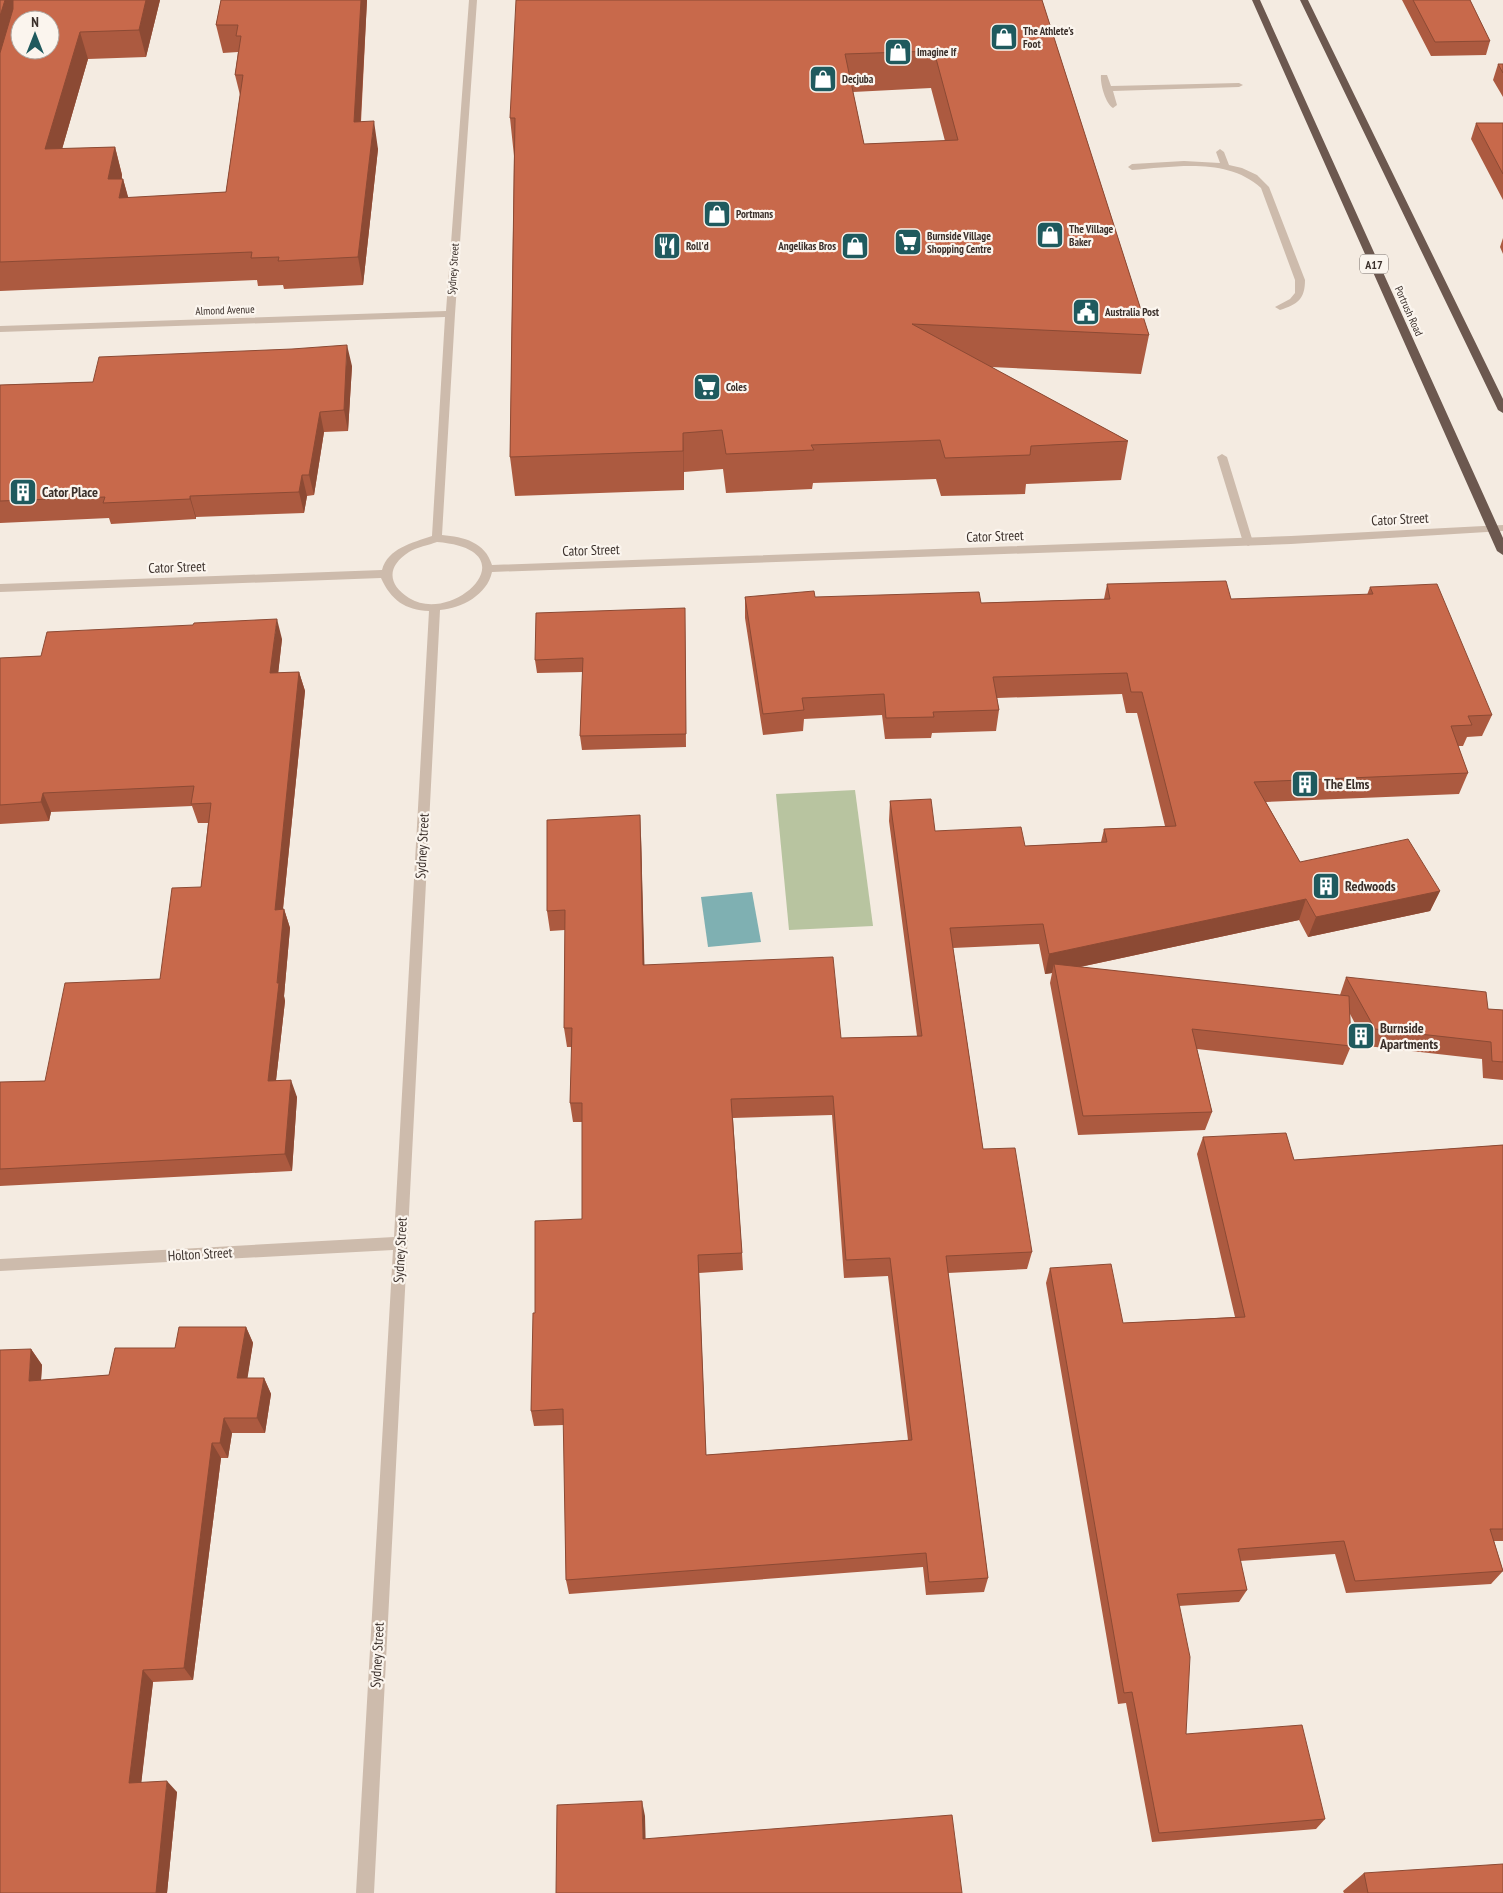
<svg xmlns="http://www.w3.org/2000/svg" width="1503" height="1893" font-family="'PT Sans Narrow',sans-serif">
  <style>
    .green { fill: #b8c4a0 }
    .water { fill: #7fb0b2 }
    .lines { fill: none; stroke-linecap: round; stroke-linejoin: round }
    .service { fill: #cdbbac; fill-rule: evenodd }
    .minor { fill: #cdbbac; fill-rule: evenodd }
    .trunk { fill: #6c584f; fill-rule: evenodd }
    .wall { fill: #ac5a40; fill-rule: evenodd }
    .shaded-wall { fill: #8c4a34 }
    .building { fill: #c8694b; stroke: #8c4a34; fill-rule: evenodd }
    .labels { text-anchor: middle; dominant-baseline: central; stroke-width: 4.5; stroke-linejoin: round; paint-order: stroke }
    .far-poi-label { font-size: 11px; font-weight: bold; fill: #3b302b; stroke: #fbf5ee; text-anchor: start }
    .far-street-label { font-size: 11px; fill: #3b302b; stroke: #fbf5ee }
    .shield { fill: #fbf5ee; stroke: #756b66; stroke-width: 1 }
    .shield-label { font-size: 12px; font-weight: bold; fill: #3b302b }
    .poi-label { font-size: 14px; font-weight: bold; fill: #3b302b; stroke: #fbf5ee; text-anchor: start }
    .street-label { font-size: 14px; fill: #3b302b; stroke: #fbf5ee }
  </style>
  <rect width="100%" height="100%" fill="#f4ebe1"/>
  <path class="green" d="M855,790l18,136 -84,4 -13,-136z"/>
  <path class="water" d="M752,892l9,50 -53,5 -7,-50z"/>
  <g class="lines">
    <path class="service" d="M1101,75h6l4,11 128,-3 4,2 -4,2 -126,4 4,14 -4,3c-8,-5 -13,-25 -12,-33z
      M1220,149l4,3 5,13 13,3 15,7 12,12 36,93c0,19 -7,24 -25,30l-5,-3 15,-8 5,-6v-13l-34,-92c-34,-31 -86,-21 -129,-18l-4,-3 4,-3 52,-3 36,2 -4,-11z
      M1222,454l5,3 26,85 -1,2 -4,2 -5,-4 -26,-85z"/>
    <path class="minor" d="M469,0h8l-22,314 -13,221c22,2 43,7 50,30l799,-29 212,-11v6l-212,13 -799,28c-5,23 -30,36 -52,38l-66,1283h-18l37,-643 -393,21v-12l394,-22 35,-626c-24,-1 -38,-11 -48,-33l-381,14v-8l382,-14c6,-22 30,-27 50,-34l13,-219 -445,15v-6l446,-15zM437,542c96,8 16,84 -28,56 -22,-14 -22,-32 0,-46 8,-5 20,-7 28,-10z"/>
    <path class="trunk" d="M1252,0h8l243,538v17l-6,-4z
      M1300,0h8l195,399v14l-5,-3z"/>
  </g>
  <path class="wall" d="M0,0h160l-14,57 -58,2 -26,90 53,-2 7,28v4h1l5,19 98,-6 14,-97 -5,-20 3,-23 -15,1 -7,-28 5,-25h146l-6,122 17,27 -15,136 -79,4 -1,-4 -25,1 -1,-6 -257,11z
    M1042,0l107,335 -8,39 -150,-7 137,74 -7,39 -95,4 -1,10 -84,2 -5,-17 -123,4 -1,6 -86,4 -3,-24 -39,3v18l-169,6 -5,-39 4,-301 -4,-38zM931,88l14,53 -81,3 -11,-52z
    M1402,0h68l20,41 -4,14 -55,1z
    M1498,64h5v33l-10,-17z
    M1476,123h27v77l-32,-61z
    M1503,238v16l-3,-7z
    M352,366l-4,65 -24,1 -10,63 -7,1 -3,17 -108,4v2l-85,5 -2,-6 -109,5v-138l93,-3z
    M1107,584l124,15 136,-4 3,-8 122,128 -10,21 -15,1 -4,9h-5l10,27 -9,21 -193,8 34,60 140,29 -10,20 -122,26 -9,-17 -219,47 260,28 6,-18 142,32 15,1v70l-20,-2 -1,-19 -115,-13 -17,-32 1,32 -8,19 -146,-16 15,63 -7,18 -127,5 -28,-152 2,-10 -7,1 -6,-30 -86,4 30,201 49,103 -5,17 -79,4 40,305 -4,14 -58,3 -3,-28 -354,27 -3,-14 -2,-155 -30,1 -3,-15 4,-98 47,-94v-97h-9l-3,-19 2,-56h-5l-3,-19 1,-98 -15,1 -3,-20 94,-75 3,129 197,73 76,-2 -28,-215 1,-20 45,30 90,15 76,-4 3,-13 61,-3 -28,-113h-11l-4,-19 -125,4 2,12 -3,21 -64,2 -1,5 -46,1 -3,-24 -78,4 -1,12 -40,4 -18,-117v-21h70l166,6 123,-4zM832,1115l12,163 44,-2 20,164 -202,15 -7,-182 44,-3 -1,-17 -9,-135z
    M685,621l1,126 -104,3 -2,-14 3,-64 -46,1 -2,-13z
    M282,639l-4,34 21,-1 6,19 -22,218h1l6,19 -6,68 1,5 -9,79 21,17 -5,74 -292,15v-104l45,-1 115,-102 41,-92 7,-64h-10l-6,-17 -141,6 -2,9 -49,3v-166l41,-2z
    M1203,1137l91,23 209,-15v396h-9l9,30 -12,13 -145,9 -11,-39 -95,7 7,29 -8,12 -60,4 7,128 139,85 -9,10 -164,13 -26,-139 -8,1 -72,-421 4,-15 73,55 112,-6 -38,-163z
    M246,1327l7,16 -6,35h17l7,16 -6,39h-33l-4,25h-7l-28,222 -40,2 -12,101 36,9 -10,101h-167l31,-544 11,16 -1,15 68,-5 66,-27z
    M1364,1873l139,20h-159l-1,-2z"/>
  <path class="shaded-wall" d="M5,0h15l-20,70v-54z
    M146,0h14l-14,57 -7,-27z
    M361,0h6l-8,149 -5,-27z
    M80,32l8,27 -34,118 -9,-28z
    M374,121l4,28 -15,136 -5,-28z
    M115,147l7,28 -6,32 -8,-28z
    M123,179l8,28 -12,-9z
    M347,345l5,21 -4,65 -4,-21z
    M320,412l4,20 -10,63 -5,-20z
    M683,433l1,39v18l-1,-39z
    M302,475l5,21 -3,17 -5,-21z
    M190,496l6,21v2l-6,-20z
    M277,619l5,20 -6,54 -6,-20z
    M299,672l6,19 -24,237 -6,-18z
    M43,793l8,19 -2,9 -8,-19z
    M640,815l1,21 4,149 -2,-20z
    M1440,891l-10,20 -122,26 8,-20z
    M1306,899l-7,21 -243,52 -2,-8 -2,9 -7,1 4,-20z
    M284,909l6,19 -6,68 1,5 -11,97 -6,-17z
    M291,1080l6,17 -5,74 -7,-17z
    M246,1327l7,16 -8,51 -8,-16z
    M31,1349l11,16 -2,31 -11,-15z
    M264,1378l7,16 -6,39 -8,-15z
    M224,1418l8,15 -4,25 -8,-15z
    M212,1443l9,15 -28,222 -9,-12z
    M143,1670l10,12 -13,112 -11,-11z
    M167,1781l10,11 -10,101h-11z
    M642,1801l3,15 1,38 -3,-15z"/>
  <path class="building" d="M0,0h5l-5,16z
    M13,0h133l-7,30 -59,2 -35,117 70,-2 -7,32h15l-4,19 107,-6 17,-117h-8l6,-39h-5l2,-11h-22l5,-25h140l-7,122 20,-1 -16,136 -80,4 1,-4 -28,1 1,-6 -252,10v-209l13,-44zM20,20h30v30h-30z
    M516,0h526l107,335 -237,-11 216,117 -97,5 -1,9 -85,3 -5,-18 -129,5 3,5 -88,4 -4,-24 -39,3v18l-173,6 5,-339h-5zM934,51l24,89 -94,4 -19,-90z
    M1413,0h57l20,41 -55,1z
    M1498,64h5v9z
    M1476,123h27v51z
    M347,345l-3,65 -24,2 -11,63h-7l-3,17 -109,4v3l-87,4 2,-6 -105,4v-116l93,-3 6,-25 193,-8z
    M1226,581l5,18 142,-5 -3,-7 67,-3 55,131 -24,1 4,9 -21,1 17,47 -214,9 46,80 108,-23 32,52 -124,26 -10,-18 -257,55 -6,-30 -93,4 33,221 32,-1 17,104 -86,4 42,322 -59,4 -3,-29 -360,27 -3,-171 -32,2 2,-98h2v-92l47,-2v-116h-12l2,-75h-8l1,-118 -18,1v-91l93,-5 3,150 190,-8 8,81 81,-2 -32,-235 41,-2 4,32 86,-4 4,19 82,-4 -3,-13 72,-3 -34,-134h-11l-4,-19 -134,4 6,33 -66,2 1,5 -48,1 -2,-24 -82,4 2,12 -41,4 -18,-117 69,-6 1,6 164,-5 2,11 129,-4 -3,-15zM833,1096l13,164 44,-2 22,182 -206,15 -8,-200 44,-2 -11,-154z
    M685,608l1,126 -106,2 3,-78 -48,2 1,-47z
    M277,619l-7,54 29,-1 -24,238 9,-1 -7,74h2l-11,98 23,-1 -6,74 -285,15v-87l45,-1 20,-98 95,-4 12,-91 29,-1 10,-84 -20,1 3,-18 -151,7 -2,9 -41,3v-147l41,-2 6,-24 146,-7 1,-2z
    M1054,964l295,32 2,50 -159,-17 20,83 -129,4z
    M1346,977l140,15 2,17 15,1v52l-11,-1 -1,-19 -116,-13z
    M1286,1133l8,27 209,-15v384h-13l13,42 -148,10 -11,-40 -106,8 9,41 -70,4 13,63 -4,77 116,-9 23,94 -166,14 -27,-141 -8,1 -74,-425 61,-4 12,59 122,-6 -42,-180z
    M179,1327h67l-9,51h27l-7,40h-33l-4,25h-8l-28,225 -41,2 -14,113 38,-2 -11,112h-156v-543l31,-1 -2,32 80,-6 6,-27h60z
    M642,1801l1,38 309,-24 10,78h-406l1,-88z
    M1503,1864v29h-135l-4,-20z"/>
  <defs>
    <g id="shop-square" transform="scale(1.4375)"><rect x="-9" y="-9" width="18" height="18" rx="4" fill="#1f5a5e" stroke="#fbf5ee"/><path d="M-5-2.5h2.3a2.7 3.5 0 0 1 5.4 0H5L5.5 6h-11ZM-1.5-2.5h3a1.5 2.3 0 0 0-3 0Z" fill="#fff"/></g>
    <g id="supermarket-square" transform="scale(1.4375)"><rect x="-9" y="-9" width="18" height="18" rx="4" fill="#1f5a5e" stroke="#fbf5ee"/><path d="M-6-5.5h2.5l.6 2H6L4.5 2H-2.5L-4.4-4H-6ZM-1.5 3.2a1.3 1.3 0 1 0 .1 0ZM3 3.2a1.3 1.3 0 1 0 .1 0Z" fill="#fff"/></g>
    <g id="restaurant-square" transform="scale(1.4375)"><rect x="-9" y="-9" width="18" height="18" rx="4" fill="#1f5a5e" stroke="#fbf5ee"/><path d="M-5-6h1v4h1v-4h1v4h1v-4h1v5L-1.5 .5V6h-2V.5L-5-1ZM5-6V6H3V1.5H1.5Q1.5-4 5-6Z" fill="#fff"/></g>
    <g id="civic-square" transform="scale(1.4375)"><rect x="-9" y="-9" width="18" height="18" rx="4" fill="#1f5a5e" stroke="#fbf5ee"/><path d="M-.6-6.5H3V-4.5H.6V-3L4-1V1h2V6H-6V1h2V-1L-.6-3ZM-1.2 2.5V6h2.4V2.5Z" fill="#fff"/></g>
    <g id="building-square" transform="scale(1.4375)"><rect x="-9" y="-9" width="18" height="18" rx="4" fill="#1f5a5e" stroke="#fbf5ee"/><path d="M-4-6H4V6H1V3H-1V6H-4ZM-2.5-4.3h1.7v1.8h-1.7ZM.8-4.3h1.7v1.8H.8ZM-2.5-1h1.7V.8h-1.7ZM.8-1h1.7V.8H.8Z" fill="#fff"/></g>
  </defs>
  <g fill-rule="evenodd">
    <use href="#shop-square" x="1004" y="37"/>
    <use href="#shop-square" x="898" y="52"/>
    <use href="#shop-square" x="823" y="79"/>
    <use href="#shop-square" x="717" y="214"/>
    <use href="#shop-square" x="1050" y="235"/>
    <use href="#supermarket-square" x="908" y="242"/>
    <use href="#restaurant-square" x="667" y="246"/>
    <use href="#shop-square" x="855" y="246"/>
    <use href="#civic-square" x="1086" y="312"/>
    <use href="#supermarket-square" x="707" y="387"/>
    <use href="#building-square" x="23" y="492"/>
    <use href="#building-square" x="1305" y="784"/>
    <use href="#building-square" x="1326" y="886"/>
    <use href="#building-square" x="1361" y="1036"/>
  </g>
  <g class="labels">
    <g class="far-poi-label">
      <text x="1023" y="31">The Athlete's<tspan x="1023" dy="13">Foot</tspan></text>
      <text x="917" y="52">Imagine If</text>
      <text x="842" y="79">Decjuba</text>
      <text x="736" y="214">Portmans</text>
      <text x="1069" y="229">The Village<tspan x="1069" dy="13">Baker</tspan></text>
      <text x="927" y="236">Burnside Village<tspan x="927" dy="13">Shopping Centre</tspan></text>
      <text x="686" y="246">Roll'd</text>
      <text x="836" y="246" text-anchor="end">Angelikas Bros</text>
      <text x="1105" y="312">Australia Post</text>
      <text x="726" y="387">Coles</text>
    </g>
    <g class="far-street-label">
      <text transform="translate(453 269) rotate(-86)">Sydney Street</text>
      <text transform="translate(225 310) rotate(-2)">Almond Avenue</text>
      <text transform="translate(1409 311) rotate(66)">Portrush Road</text>
    </g>
    <rect class="shield" x="1360" y="254.5" width="28" height="19" rx="4"/>
    <g class="shield-label">
      <text x="1374" y="264">A17</text>
    </g>
    <g class="poi-label">
      <text x="42" y="492">Cator Place</text>
      <text x="1324" y="784">The Elms</text>
      <text x="1345" y="886">Redwoods</text>
      <text x="1380" y="1028">Burnside<tspan x="1380" dy="16">Apartments</tspan></text>
    </g>
    <g class="street-label">
      <text transform="translate(1400 519) rotate(-3)">Cator Street</text>
      <text transform="translate(995 536) rotate(-2)">Cator Street</text>
      <text transform="translate(591 550) rotate(-2)">Cator Street</text>
      <text transform="translate(177 567) rotate(-2)">Cator Street</text>
      <text transform="translate(422 846) rotate(-87)">Sydney Street</text>
      <text transform="translate(400 1250) rotate(-87)">Sydney Street</text>
      <text transform="translate(200 1254) rotate(-3)">Holton Street</text>
      <text transform="translate(377 1655) rotate(-87)">Sydney Street</text>
    </g>
  </g>
  <g transform="translate(35 35)"><circle r="24" fill="#fbf5ee" stroke="#aea6a0"/>
  <path d="M0-4L9 19L0 12L-9 19Z" fill="#1f5a5e"/>
  <text y="-8" font-size="14" font-weight="bold" text-anchor="middle" fill="#3b302b">N</text>
  </g>
</svg>
